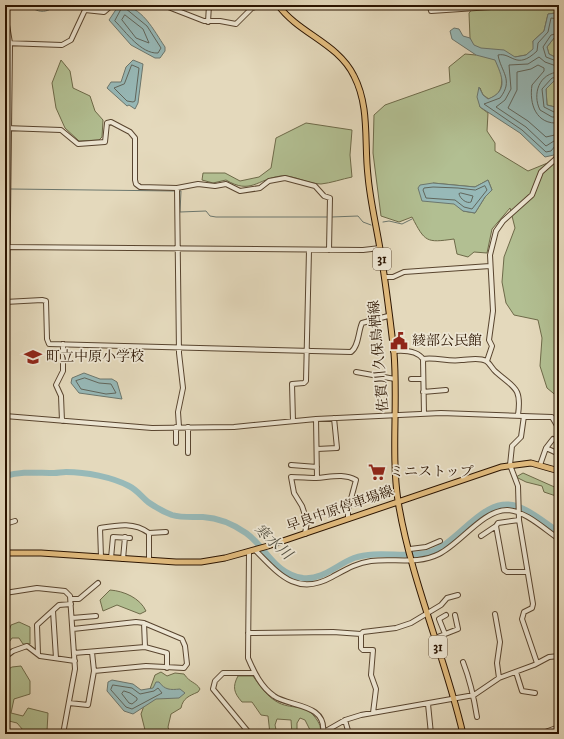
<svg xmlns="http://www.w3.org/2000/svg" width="564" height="739" font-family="'IM FELL DW Pica','Noto Serif JP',serif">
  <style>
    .green { fill: #b2bf92; stroke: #6e6a49; fill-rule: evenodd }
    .water { fill: #97b9b8; stroke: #6c776e }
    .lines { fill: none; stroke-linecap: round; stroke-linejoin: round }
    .shore { stroke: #61665c; stroke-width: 1 }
    .stream { stroke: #6c776e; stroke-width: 1 }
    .river { stroke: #97b9b8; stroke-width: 6 }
    .minor-casing { stroke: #59452f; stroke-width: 6 }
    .major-casing { stroke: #2b1400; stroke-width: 7 }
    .minor { stroke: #ede6d3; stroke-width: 4 }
    .major { stroke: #e2bc7e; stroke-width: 5 }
    .labels { text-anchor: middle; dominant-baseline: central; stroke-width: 3.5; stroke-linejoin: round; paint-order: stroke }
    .shield { fill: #ede6d3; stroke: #65533f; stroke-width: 1 }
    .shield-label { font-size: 13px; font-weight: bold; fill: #2b1400 }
    .poi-label { font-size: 14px; fill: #2b1400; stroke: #ede6d3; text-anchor: start }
    .street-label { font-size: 14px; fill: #2b1400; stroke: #ede6d3 }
    .water-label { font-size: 15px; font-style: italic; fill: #514e40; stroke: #ede6d3 }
  </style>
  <rect width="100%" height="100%" fill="#e4d9bc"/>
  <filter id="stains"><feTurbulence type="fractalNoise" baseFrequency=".005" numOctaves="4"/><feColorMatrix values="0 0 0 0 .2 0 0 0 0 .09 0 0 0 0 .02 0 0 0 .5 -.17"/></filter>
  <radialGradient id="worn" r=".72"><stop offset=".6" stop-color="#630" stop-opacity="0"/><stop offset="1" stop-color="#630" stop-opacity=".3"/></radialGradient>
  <path class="green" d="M476,5h83v11l-4,-3 -7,1 -4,17 -11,10 1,8 -8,6 -11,2 -13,17c0,14 -1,20 -13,25l-6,-4 -3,-7v19l8,6 -1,18 8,12v8l33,20 22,-9 9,-12v248l-12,-10 -7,-22 2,-28 -4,-18 -24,-5 -8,-12 -4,-21 2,-25 11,-29 -5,-20 -18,21 -5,24 -13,-1 -6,5 -11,-3 -3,-15c-28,4 -29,3 -42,-22l-13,5 -18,-6 -8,-63 1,-38 11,-10 65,-23 -1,-15 16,-13 11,1 -6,-17 -1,-25zM488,180l4,10 -7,7 -10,16 -12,-2 -30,-28 42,4z
    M559,36v23l-10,-5 -2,-7 7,-9z
    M61,60l9,11 3,17 17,8 5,15 8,9 -1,17 -3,3 -20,1 -14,-13 -9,-20 -4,-25z
    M554,81h5v27l-12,-3 -1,-16z
    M306,123l46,7 -2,25 2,22c-10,2 -21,6 -31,7 -13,0 -27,-9 -40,-8 -24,3 -30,19 -55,4l-13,3 -11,-3 1,-7h22l15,8 19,-4 12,-9 5,-30z
    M523,473l36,16v8l-15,-5 -2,-6 -16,-4 -10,-5z
    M110,590c14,1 30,8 36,21l-6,3 -23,-9 -14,6 -3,-11z
    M19,622l11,5v17h-7l-4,-6h-7l-7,10v-11h2l4,-12z
    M21,666l9,15v13l-16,5 -3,14 12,3 5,-8 20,5 -1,18 -24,-1 -6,-7 -12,-3v-49l7,-4z
    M161,672l6,4 8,-3 9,1c6,9 12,8 16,15l-2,3c-9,4 -15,6 -17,16l-10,6 -3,13 2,7h-24l-5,-20 14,-39z
    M238,676h15c7,10 14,21 26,27 15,7 27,0 38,17 3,5 5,9 2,14h-10l1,-4 -5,-10 -5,-2 -3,5v11h-5l-1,-14 -14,-1 -2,6 2,9h-7l-2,-18 -7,-1 -9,-13h-10c-8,-9 -10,-15 -4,-26z"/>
  <path class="water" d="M119,5c23,0 35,26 46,42v4l-5,7h-5l-24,-13 -22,-25z
    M556,13l3,3v20l-5,2 -7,9 2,7 10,5v22h-5l-8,8 1,16 12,3v38l-5,9 -9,2 -25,-24 -40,-26 -3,-10 2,-10 4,8 5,4c21,-8 14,-23 7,-39l-19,-5 -24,-16 -2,-8 4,-3 5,1 4,7 7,2 4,7 7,3 23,2 11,7 11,-2 7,-6v-8l11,-10 4,-17z
    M133,60l10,4 -5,39 -3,6 -6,-4 -2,1 -20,-18 4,-6h10l5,-15z
    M488,180l4,10 -7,7 -10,16 -12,-2 -9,-7 -32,-3 -4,-13 2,-3 13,-2 42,4z
    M84,373l16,6h12l5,3 5,17 -43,-6 -8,-10 1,-5z
    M112,680l21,4 8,6 12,-2 3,-6h3c6,8 11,8 21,7l5,4 -6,5 -23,1 -23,15 -9,-3 -17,-20 1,-9z"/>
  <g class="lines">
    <path class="shore" d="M122,8h3l22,18 14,22 -3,5c-17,1 -32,-21 -43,-32z
      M125,15l18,14 6,14 -13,-5 -14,-18z
      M559,19l-8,-1 -3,14 -10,11 -1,8c-21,20 -25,1 -39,4 3,17 16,25 2,43l-16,6 38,26 24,22 5,-1 4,-5 4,-1
      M559,33l-8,2 -8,12 3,10 13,5
      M132,65l7,3 -4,33 -2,1 -6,-1 -13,-13 10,-4z
      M559,67l-14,-5 -6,-5 -11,7 -19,1 2,24 -6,11 -9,7 30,20 20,19 8,-5 5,-1
      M559,72c-20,1 -27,22 -19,38l12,7h7
      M559,77l-7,1 -10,11 2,18 10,5h5
      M559,123c-23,2 -30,-19 -27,-38l12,-14v-3l-6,-3 -7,4 -14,3v18l-9,18 20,13 18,16 13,-3
      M485,186l2,4 -15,19 -8,-2 -9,-7 -29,-2 -3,-8 1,-2 9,-1 25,1 17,2z
      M461,193l12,3 -2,6c-4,2 -11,-3 -12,-8z
      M85,378l14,5 12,1 5,9 -10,1 -25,-5 -5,-8z
      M113,685l19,3 8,6 14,-3 4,-3 4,5 -30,16 -6,-2 -15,-17z
      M124,691l6,2 7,5v2l-5,4 -3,-1 -7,-9z"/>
    <path class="stream" d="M28,5c10,8 18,9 28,0
      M10,189l165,2
      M178,191h3l-1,21 26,-1 4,5 6,1h113
      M332,217l26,-1 5,6 8,3
      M383,222l6,-1 13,3 10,-5"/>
    <path class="river" d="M5,476c17,-5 32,-3 49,-3 4,0 8,-1 12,-1 20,0 46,5 63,14 8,4 12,10 19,16 7,5 16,10 24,13 10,3 21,2 31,2 16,1 30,7 43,16 20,14 28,41 57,45 20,2 33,-13 51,-20 23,-8 49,0 73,-5 32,-8 55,-58 90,-47 15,5 29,18 42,26"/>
    <g class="minor-casing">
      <path id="minor" d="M163,5l41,16h16l16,3 16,-16 10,-3
        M430,5l1,6 91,-6
        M5,13l5,30 -3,259
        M208,22l1,-17
        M5,43l57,2 9,-5 14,-30 19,2 8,-7
        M5,128l56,2 17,14 27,-2 2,-19 4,-1 19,10 5,6v42l1,4 4,3 37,1 21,-4 17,2 11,-2 14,7 20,-3 9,-7 16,-3 30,8 9,10 6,2 -1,52
        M177,188l2,165 4,35 -5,24 1,15
        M5,247l358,3 17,-2
        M385,277h8l11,-5 86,-6
        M5,302l37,-2 4,1 1,38 2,5 302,8c8,-6 7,-20 11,-29l26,-7
        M393,351c11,-1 24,-1 30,8 13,-2 26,3 38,1 7,0 18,-3 25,1 4,2 6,8 10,11 18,16 26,15 22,43
        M423,359l1,55
        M487,361l5,-15 -3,-6 4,-29 -3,-56 6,-24 7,-10 29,-26 9,-23 18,-16
        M356,372l39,7
        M411,379h12
        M423,392l23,-2
        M5,416l147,12 82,-1 82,-8 125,-6 111,4 7,12
        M524,416l-3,21 -9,9 -2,19 8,21 1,34 14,84 -1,4 -8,4 -2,7 15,44
        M316,419l1,59
        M62,421l-1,-25 -5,-11 7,-14v-27
        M293,421l-1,-37 12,-1 2,-2 3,-131
        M188,427v26
        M176,443v-16
        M546,448l13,6
        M317,449l20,-1 -3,-30
        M291,465l26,2
        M540,465l6,-17 7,-9
        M556,470l3,-11
        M519,520l-21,3 -2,3 8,44 3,2h20
        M5,524l10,-3
        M305,534l2,-13 -5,-15 -8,-13 -3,-16c9,0 17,1 25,1 15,-1 27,-5 40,2l-8,30v9
        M481,536l15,-10
        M410,549l16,-2 14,-6
        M255,550c23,23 41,47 77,27 13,-7 24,-14 39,-16 23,-3 46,4 68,-7 21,-10 44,-44 68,-44 19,1 37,19 52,29
        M249,552l-1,106c6,14 13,29 26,38 15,11 53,7 49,37
        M101,557l-1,-29c18,-3 34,-6 49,5
        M111,558l2,-21 17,1
        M123,559l2,-22
        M149,560v-27l17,-1
        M5,593l32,-5 28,3 5,5 5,73 -12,65
        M71,599h8l19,-16
        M53,611l3,47
        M495,614l5,28 -3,21 2,15
        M72,618l24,-2
        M144,623l1,24
        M248,633l85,-1 28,2v14l2,2h10l-2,25 5,14 -3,24
        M361,634l2,-2 33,-4 15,-5 30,-18 6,-7 11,-3
        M445,634l-6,-15 7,-4
        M435,638l23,-9 -3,-14
        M92,652l2,19
        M74,653l71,-6 22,6v15
        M38,654l-1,-29 22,-20 12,-1
        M5,657l8,-6 14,-5 13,10 35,5
        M463,662c7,18 11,36 14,55
        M516,672l6,19 13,2
        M69,703l19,2 6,-34 52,-5 38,2 3,-4 -2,-18 -3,-7 -38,-16 -8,-1 -63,7
        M428,704l3,30
        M345,720l4,14
        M324,732l21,-12 16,-5 113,-20 25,-17 35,-13 15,-8 10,-1
        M250,734l-37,-45 2,-8 8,-8h32
        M540,734l19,-7"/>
    </g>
    <g class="major-casing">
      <path id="major" d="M278,5c21,29 60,38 76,71 16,31 10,66 14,100 2,24 8,48 12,73 6,34 10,70 14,104 4,49 -3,100 4,148 13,80 47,155 65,233
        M5,553h36l135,9h25l24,-4 43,-12 233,-79 30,-4 28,8"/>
    </g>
    <use href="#minor" class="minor"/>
    <use href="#major" class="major"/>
  </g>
  <defs>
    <g id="civic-bare" transform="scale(1.38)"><path d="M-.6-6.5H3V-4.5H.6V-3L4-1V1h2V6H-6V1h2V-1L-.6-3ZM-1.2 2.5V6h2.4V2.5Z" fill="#8f2418" stroke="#ede6d3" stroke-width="2.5" paint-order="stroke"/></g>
    <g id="school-bare" transform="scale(1.38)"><path d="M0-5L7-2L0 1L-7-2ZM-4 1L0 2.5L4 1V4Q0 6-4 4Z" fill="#8f2418" stroke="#ede6d3" stroke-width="2.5" paint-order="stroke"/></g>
    <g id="supermarket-bare" transform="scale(1.38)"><path d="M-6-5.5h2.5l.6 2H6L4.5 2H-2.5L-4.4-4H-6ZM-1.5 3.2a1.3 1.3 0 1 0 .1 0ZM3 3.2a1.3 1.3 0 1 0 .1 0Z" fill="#8f2418" stroke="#ede6d3" stroke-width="2.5" paint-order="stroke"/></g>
  </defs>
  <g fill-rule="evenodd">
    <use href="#civic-bare" x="399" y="341"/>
    <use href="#school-bare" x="33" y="357"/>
    <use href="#supermarket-bare" x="377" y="472"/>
  </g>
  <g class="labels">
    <g class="shield">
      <rect x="373" y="248" width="18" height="22" rx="3"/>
      <rect x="429" y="636" width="18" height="22" rx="3"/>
    </g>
    <g class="shield-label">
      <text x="382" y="259">31</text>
      <text x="438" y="647">31</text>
    </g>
    <g class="poi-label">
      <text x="412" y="341">綾部公民館</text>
      <text x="46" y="357">町立中原小学校</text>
      <text x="390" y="472">ミニストップ</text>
    </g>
    <g class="street-label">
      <text transform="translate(379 356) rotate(-95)">佐賀川久保鳥栖線</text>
      <text transform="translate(340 509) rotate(-19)">早良中原停車場線</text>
    </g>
    <g class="water-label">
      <text transform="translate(273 542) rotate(42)">寒水川</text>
    </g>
  </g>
  <rect width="564" height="739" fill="none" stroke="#e4d9bc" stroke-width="20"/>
  <rect x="6" y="6" width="552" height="727" fill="none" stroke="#2b1400" stroke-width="2"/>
  <rect x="10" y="10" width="544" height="719" fill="none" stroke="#2b1400"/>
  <rect width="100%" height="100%" filter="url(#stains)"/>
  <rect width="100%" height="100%" fill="url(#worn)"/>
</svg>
